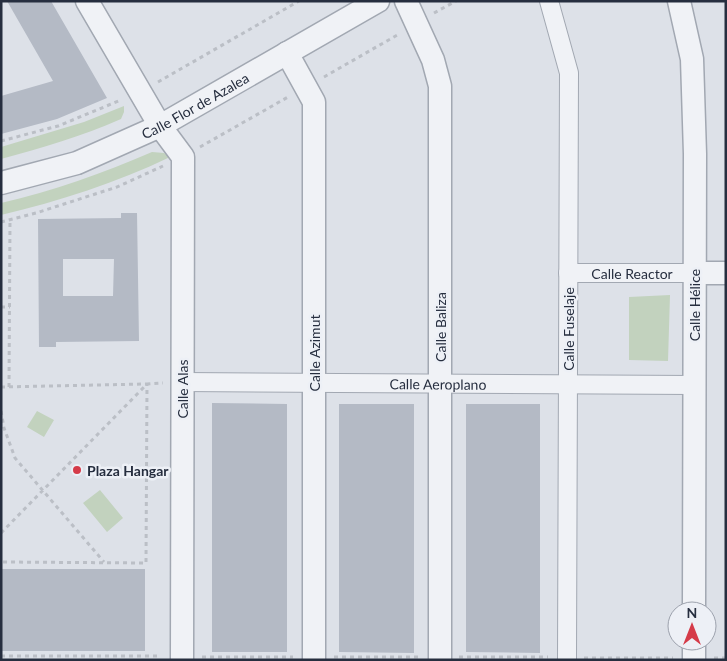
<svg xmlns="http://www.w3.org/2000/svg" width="727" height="661" font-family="Lato,sans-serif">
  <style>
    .green { fill: #c2d2be }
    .building { fill: #b4bac5; fill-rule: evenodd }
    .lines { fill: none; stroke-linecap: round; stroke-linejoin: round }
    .pedestrian-casing { stroke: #a2a8b2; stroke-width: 20 }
    .minor-casing { stroke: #a2a8b2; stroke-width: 25 }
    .path { stroke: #bbbfc6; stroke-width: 3; stroke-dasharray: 4 4; stroke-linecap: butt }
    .pedestrian { stroke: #f0f2f6; stroke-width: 18 }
    .minor { stroke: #f0f2f6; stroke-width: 22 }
    .poi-dot { fill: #d53b49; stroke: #edf0f6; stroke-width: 2 }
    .labels { text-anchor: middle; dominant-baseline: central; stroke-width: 5; stroke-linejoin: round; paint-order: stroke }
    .street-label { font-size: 14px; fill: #262e3f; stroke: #edf0f6 }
    .poi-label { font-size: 14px; font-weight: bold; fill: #262e3f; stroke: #edf0f6; text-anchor: start }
  </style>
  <rect width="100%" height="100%" fill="#dde1e8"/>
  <path class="green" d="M124,106v6l-3,7c-39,17 -79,29 -120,40v-12l83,-25z
    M152,152l12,1 6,4c-54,26 -110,44 -169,58v-12c52,-12 102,-30 151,-51z
    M670,295l-2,66 -39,-1v-63z
    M37,411l17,9 -10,17 -17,-10z
    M100,490l23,28 -16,14 -24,-29z"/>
  <path class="building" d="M7,1h44l56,97 -50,21 -56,15v-38l52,-15z
    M121,213h16l2,128 -83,1v5h-17l-1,-128 83,-1zM63,259h51l-1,37h-50z
    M212,403l75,1v248h-75z
    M339,404h75v249l-75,-1z
    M466,404h74v249l-74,-1z
    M1,569h144v82h-144z"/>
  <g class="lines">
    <g class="pedestrian-casing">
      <g id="pedestrian">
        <path d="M549,1l20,72 -2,587"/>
        <path id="s1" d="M568,273h126"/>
        <path id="s2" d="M182,382l512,3"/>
      </g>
    </g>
    <g class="minor-casing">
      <g id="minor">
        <path d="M87,1l73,125 23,31 -1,503"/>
        <path d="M406,1l27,59 7,26v574"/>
        <path d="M679,1l13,58 3,95 -1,457"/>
        <path d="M287,53l27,49v558"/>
        <path id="s3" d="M1,183l76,-20 83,-37 218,-125"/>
        <path d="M694,273h32"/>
        <path d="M694,641v19"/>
      </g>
    </g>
    <path class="path" d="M434,13l22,-12
      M324,77l75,-43
      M158,82l141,-81
      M1,141l57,-15 63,-26
      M200,147l88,-50
      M1,222l35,-9 81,-26 46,-21
      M1,307h9
      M1,387l146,-3 -1,179 -145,-1
      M9,387l1,-168
      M1,411l3,17 11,30 89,104
      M1,533l146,-149 16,-1
      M1,656h160
      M202,657h91
      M334,657h87
      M459,657h89
      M584,658h89
      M714,658h12"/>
    <use href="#pedestrian" class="pedestrian"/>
    <use href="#minor" class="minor"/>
  </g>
  <circle class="poi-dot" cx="77" cy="470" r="5"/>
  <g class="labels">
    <g class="street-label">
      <text stroke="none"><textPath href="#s3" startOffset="210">Calle Flor de Azalea</textPath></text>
      <text stroke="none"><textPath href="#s1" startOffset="64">Calle Reactor</textPath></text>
      <text transform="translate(694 305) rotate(-90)">Calle Hélice</text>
      <text transform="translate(440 327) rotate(-90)">Calle Baliza</text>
      <text transform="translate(568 329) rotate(-90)">Calle Fuselaje</text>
      <text transform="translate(314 353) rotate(-90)">Calle Azimut</text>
      <text stroke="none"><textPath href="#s2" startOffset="256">Calle Aeroplano</textPath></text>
      <text transform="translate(182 389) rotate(-90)">Calle Alas</text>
    </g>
    <g class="poi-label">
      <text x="87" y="470">Plaza Hangar</text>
    </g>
  </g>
  <rect width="727" height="661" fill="none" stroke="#262e3f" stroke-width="5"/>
  <g transform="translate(692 626)"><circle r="24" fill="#edf0f6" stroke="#9da2ad"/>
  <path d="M0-4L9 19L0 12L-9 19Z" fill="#d53b49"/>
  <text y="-8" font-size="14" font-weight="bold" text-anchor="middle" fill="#262e3f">N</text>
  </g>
</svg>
